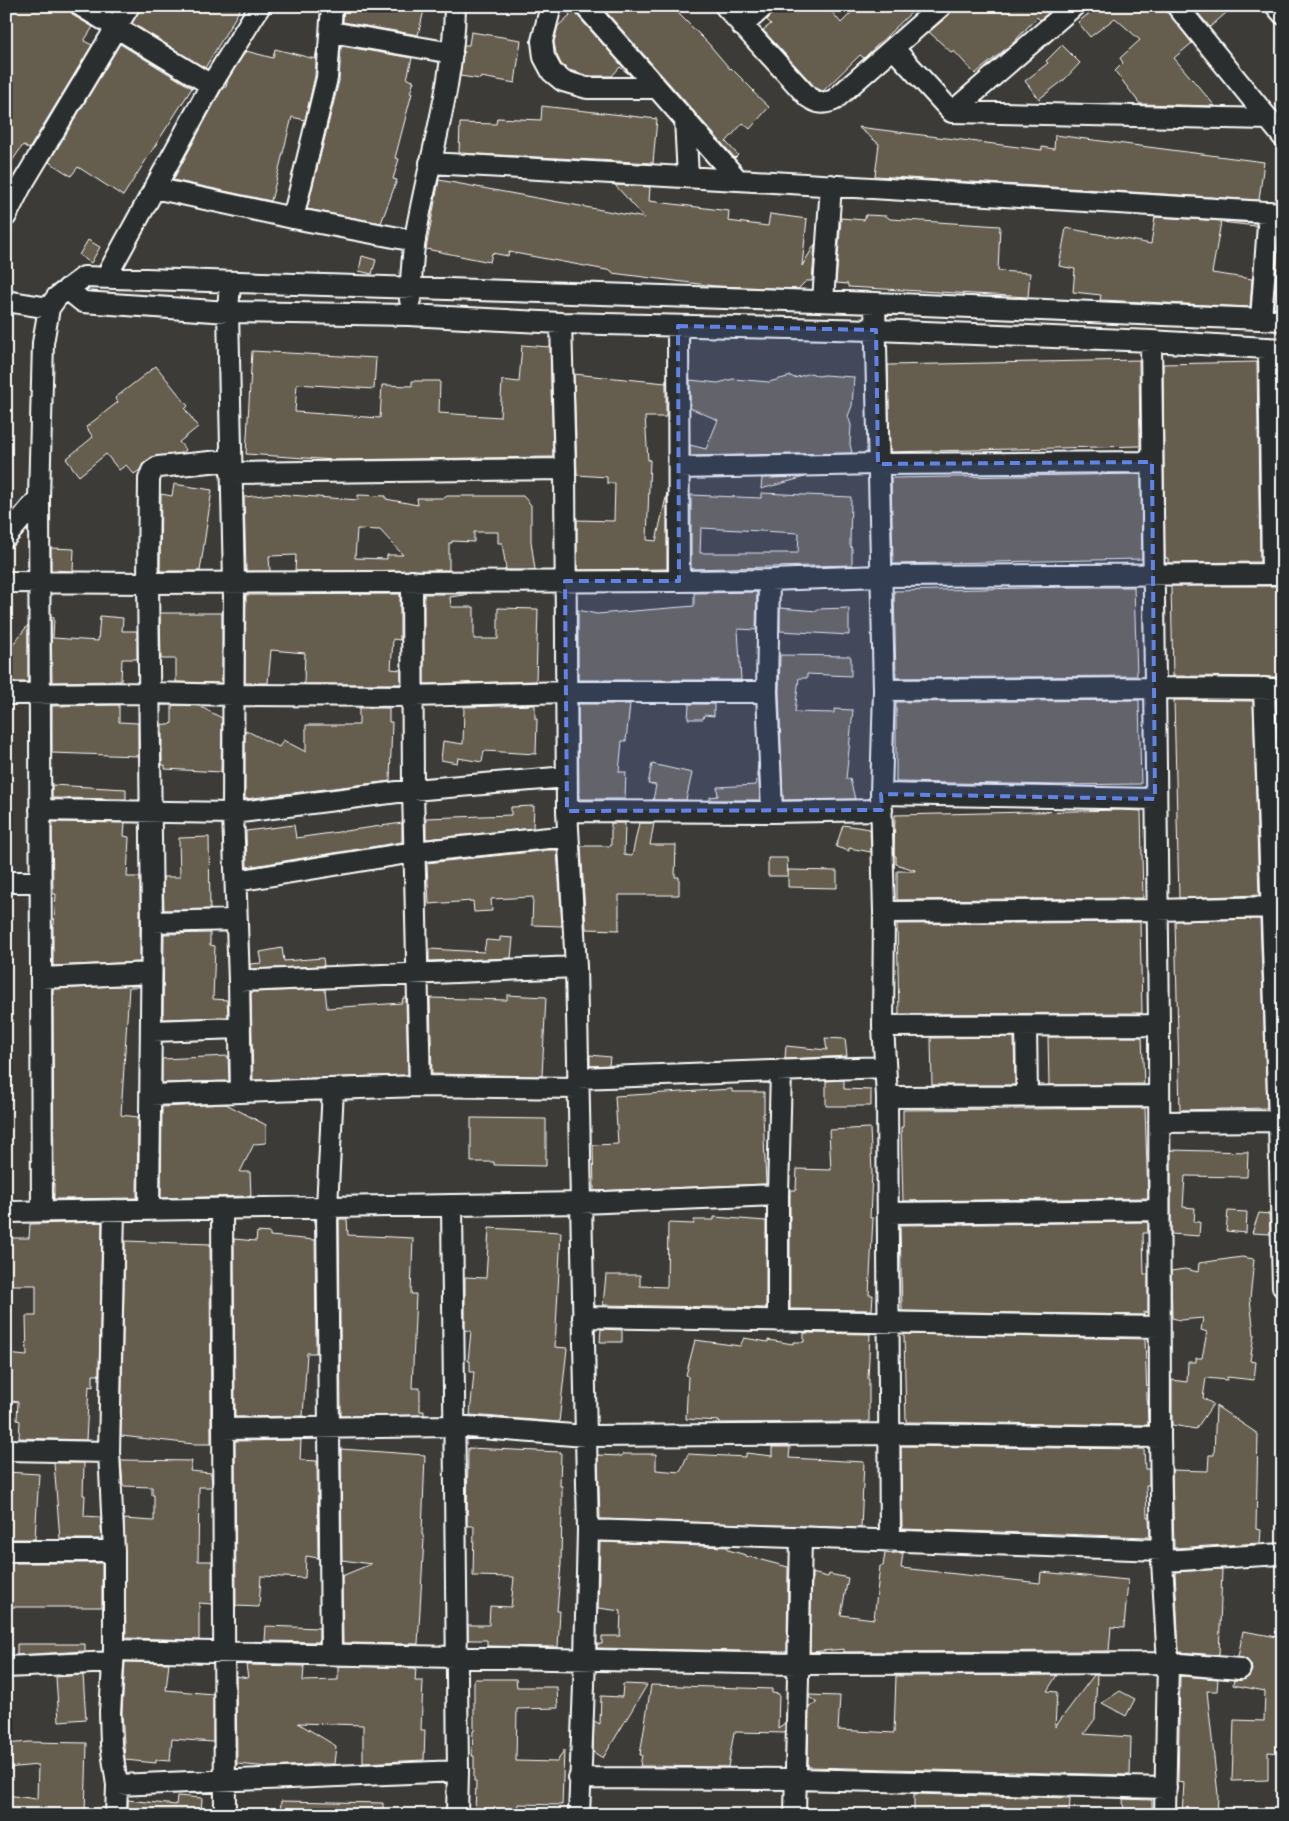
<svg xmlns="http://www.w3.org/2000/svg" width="1289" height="1821" font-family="Itim,sans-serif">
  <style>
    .building { fill: #655d4d; stroke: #fff; fill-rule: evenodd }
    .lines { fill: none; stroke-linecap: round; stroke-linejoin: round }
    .minor-casing { stroke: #fff; stroke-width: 24 }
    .minor { stroke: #2a2d2e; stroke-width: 20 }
    .marked { fill: #6183e4; fill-opacity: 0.2; stroke: #6183e4; stroke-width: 4; stroke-dasharray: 10 6; stroke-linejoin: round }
  </style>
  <rect width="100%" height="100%" fill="#3c3b37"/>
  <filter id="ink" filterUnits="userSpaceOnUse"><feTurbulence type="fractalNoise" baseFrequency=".02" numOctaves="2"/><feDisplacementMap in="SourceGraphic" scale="10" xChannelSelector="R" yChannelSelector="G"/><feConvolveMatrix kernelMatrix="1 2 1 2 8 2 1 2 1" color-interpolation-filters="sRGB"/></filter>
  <g filter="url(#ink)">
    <path class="building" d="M6,6h63l2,6 3,4 19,11 -9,14 8,4 -63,104 -6,-4 -17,25z
      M141,6h101l-37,62 -73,-45z
      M371,6h54l-7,29 -75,-13 1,-15 25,7z
      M563,6h10l3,8 55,62 -11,-9 -8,9h-23l-20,-6 -8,-6 -5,-11 -2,-11 4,-16 12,-11z
      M601,6h5l5,6 7,-6h53l37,37 22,26 1,-1 23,23 -1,1 16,15 -19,22 -7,-6 -17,19 12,13 -3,3z
      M776,6h51l14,17 17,-17h9l5,5 5,-5h41l-52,50 -2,2 -4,-3 -37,36 -7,-3 -53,-58 8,-6 -4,-4 5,-6z
      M953,6h103l-16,14 -3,-3 -24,26 -38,31 -21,-23 -2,2 -23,-21 20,-17z
      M1099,6h66l3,7 24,30 -18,15 41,48 -75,-2 -25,-33 8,-8 -3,-5 20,-18 -25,-22 -25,19 -12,-15z
      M1192,6h42l-24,21z
      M471,32l50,8 -6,43 -34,-6 -1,2 -20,-3 4,-31h5z
      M120,44l72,44 -69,108 -45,-29 -7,9 -22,-14z
      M1062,45l18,18 -16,17 -25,19 -14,-18 23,-18 -2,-2z
      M341,46l71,12 -5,21 7,2 -4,12h2l-17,65 4,1 -6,20 4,1 -16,43 -74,-14 32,-128z
      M317,48l-2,28 -10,44 -13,-3 -21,84 -98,-21 48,-89 3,-4h2l2,-8 18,-28 27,7 2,-9 40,10z
      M542,106l115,13 -4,44 -194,-10 1,-30 36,1 1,-6 44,2z
      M858,127l184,23v-3l12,2 1,-14 209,27 -5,38 -384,-24 4,-32z
      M439,180l206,38 -30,-33 35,2 -1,14 80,10 -1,10 40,5 2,-12 37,5 -5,47 13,-22 -3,37h-6l-8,8 -83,-3 -103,-13v-2l-103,-19 -1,4 -16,-3 -2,9 -64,-13z
      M866,215l20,1 4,3 110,7 -2,45 32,2 -2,24 -180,-10v-3l-12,-1 5,-65 23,2z
      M1155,217l101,6v3l-35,-4 -9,51 40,6 -2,28 -150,-7 1,-5 -28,-3 2,-23 -16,-3 7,-38 85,16z
      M88,240l12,7 -9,16 -12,-8z
      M1278,252l5,1v55h-9z
      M362,256l14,4 -4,14 -13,-3z
      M522,345l28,2 3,110 -219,3 -88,-6 6,-103 124,7 -2,31 -77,-5 -2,28 85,6 2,-33 30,1v-5h28l-1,32 61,4 2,-37 17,2z
      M1139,360l1,86 -250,6 -2,-87z
      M1257,362l3,200 -92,1v-5h-3l-2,-194z
      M156,366l32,40 -3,3 13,18 -19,15 7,8 -3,3 -31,4 -7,5 -5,8 -6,4 -8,-9 -7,5 -13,-16 -27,22 -13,-17 27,-22 -7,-10 32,-25 -3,-4z
      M811,373l7,3 6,-1 30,2 -2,29 -4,10 3,9 -1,19 2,9 -162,3v-11l16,4 12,-29 -28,-12v-28l28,3 15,-4 36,3 22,-6 3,2z
      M574,374l92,9v-3v37h-21l3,43h2l-3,80 9,1 11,-48v76l-90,1v-50l37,1 1,-38h-8v-6l-30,-2z
      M1141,474l1,85 -249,5 -2,-86z
      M805,477l-44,12 1,-11z
      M174,484l38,6 -12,81h-40l1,-77 11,2z
      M761,493l90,4 -1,49 2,2v17l-161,4v-74l70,3zM701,528l98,5 -1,20h-98z
      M275,494l83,6v-5l28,1v3l32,6 -1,-7h27l3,-2h76l8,9v36l4,29h-30l1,-2 -4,-25h-4v-11h-24v10l-22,-1v2h-3v27l-154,1 1,-16 -27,1 1,15h-24l-2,-74zM357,529l23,1 23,25h-16v4l-32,-1z
      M51,548l23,1 -1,22 -22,-1z
      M1171,586h110v13h2v78l-110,-1z
      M1070,587h64l3,89 -241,2 -2,-87z
      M757,592l-1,38 -18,-1 3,51h-163v-70l19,4 97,-8v-13z
      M400,594v46l-7,-1 -2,30 10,1v14h-97l1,-31 -34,-3 -3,33h-23l1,-88z
      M424,594h48l-22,3 1,10h23v32h24v-31l40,1 -2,72 -112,3z
      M780,608l37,3v-2l32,-1v27l-69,-4z
      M160,613h62v70l-46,-1v-23h-15z
      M51,616l3,2 -1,20 45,3 2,-25 23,2 -1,13h15v28h-15l-1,22 -69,1z
      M28,625v57h-17l-5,-3v-26z
      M780,655l70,1 1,2v18l-44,-2v4h-8l-4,34 39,1v-4l19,1 -7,69h4l5,20 -72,1 -4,-108z
      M1139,700l2,84 -82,1 -163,-3v-80z
      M1174,700l79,1 6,194 -80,3z
      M1276,701h7v185z
      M578,704h52l-4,37h-4l-3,31h7l-1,27h-46z
      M689,704h25v12l-10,-1 -1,4h-15z
      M119,705v17l19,1v33l-86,-3v-47z
      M172,705l27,1 23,12 -1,54 -56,-3v-4h-3v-41l8,1 2,-2z
      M535,705v14h2l-1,35 -52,-3 -2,11 -24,-4 -1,5 -16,-3 2,-19 20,3 1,-37z
      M359,708h30v14h3l-2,59 -145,18v-69l34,17 4,-7 23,12v-27h53z
      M758,762l2,38h-50v-3l8,-1 -1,-9 39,-2z
      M652,764l40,9 -6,27h-33l3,-15 -8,-1z
      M52,785l74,4v10l-74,-1z
      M534,806l-1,22 -107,11v-21l85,-3v-8z
      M1121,810l20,1 2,87 -246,2v-29h18v-1l-19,-6v-8h-2l1,-41z
      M52,822l73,1 -1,13 5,1 -2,40h13v85l-87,4v-41h1l2,-31h-3z
      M402,823v19l-155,25 -1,-36 48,-6 2,13z
      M611,823h14l-1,32 8,1 7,-33h15l-4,22h26l-1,32h4v18h-60v35l-33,-1 -5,-83h30z
      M843,825l27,4 1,23 -22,-4v3l-13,-4z
      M209,837l1,72 -46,1 -1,-33h17l-1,-39z
      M544,850h13l5,76 -30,-1 1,-28 -42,2 1,12 -18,1 -1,-11 -44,3 -2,-41 114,-12 1,2z
      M768,858h19l1,18h-20z
      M788,870l49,1v17l-49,-1z
      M1260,919l7,189 -87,2 -5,-189z
      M1140,922l2,91 -243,1 -2,-90z
      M210,933v12l5,1 -2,53 14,1 1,17 -65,2 1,-85z
      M500,937l13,1 -2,20 -82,3v-12l55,3 2,-12 14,1z
      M282,948l2,13 39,-3 1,8 -74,3v-5l12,-1 -2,-11z
      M139,985v2h-10l-8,128 17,2 -1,81 -83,1 -1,-210z
      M325,989l2,19 75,-5 1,-5h3l2,77 -155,5 -2,-88z
      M507,995l39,2 -4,79 -110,-2 -2,-76 77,2z
      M1014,1037l1,48h-83l-1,-47z
      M1048,1037h94l2,47 -95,1z
      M825,1038l20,1 2,17 -62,3 1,-13 41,4z
      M590,1055l20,2 -1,8 -19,1z
      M228,1056l1,25 -67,2v-24z
      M844,1080v9l27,1v16h-45v-25z
      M732,1089v3h32v22h-1l3,70 -172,7 -1,-46 25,-1 -3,-48z
      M226,1104l40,21v18l-12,1 -14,28h10l1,24 -90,2 1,-91z
      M1145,1108l3,90 -245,3 -2,-74h2v-17z
      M471,1118l75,1v47l-52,-1v-3h-23z
      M870,1128l2,45 -2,45h3l-4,77h4l-1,15 -82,-1v-119h6l1,-21 34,1 -2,-40z
      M1171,1150l77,2 -1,25 -62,-1 -2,31 12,1 -1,14h6l-1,14 -28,-2z
      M1228,1211l19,1 -1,21 -20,-2z
      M1259,1213l10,1 1,20 -18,-1z
      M714,1217l52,4v87l-163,-3 3,-30h34v11l27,1 1,-64 26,1v-4h20z
      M314,1219h1l1,134h-9l-4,63 -68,1 -1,-178 22,2 1,-9 13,1v3l45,4z
      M339,1219h8l1,16 65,3 -2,56h5l-4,94h8v23h4v4l-83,1z
      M102,1222l-3,153h-6v12l-4,-1 -3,54 -67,-2 1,-17 -3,-1 1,-18 -12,-2v-46l21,2 -1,-40h10v-31h-30v-47h23l1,-14z
      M1148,1222v11h-5l1,41h4v39l-4,-1v3l-242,-4 -2,-86z
      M489,1228l72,4 -6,115 12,1 -8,74 -89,-7 4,-43h-4v-11h-2l3,-30 -6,-1v-53l21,1z
      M125,1241l85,3 1,200h-17l-73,-8z
      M1242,1257l12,2 -4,40 4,36 -4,26 6,1 -2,18 -27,-3v3l-21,-2 -3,20 10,6 -17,25 -24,-4v-45l15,2 1,-20h8v-4h6l5,-26 -6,-2 2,-12 -23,2 -8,-2 -1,-47 14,-2 13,3 1,-9z
      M601,1329l21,1v12h-22z
      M804,1333l66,1 -2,45h1v43l-150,1v-2l-33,-2 2,-43 -2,-1 9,-35 45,6 4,-8 24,4v-2l25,4v-2h11z
      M904,1334l241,5 3,86 -242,-3z
      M1216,1406l42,28 -2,95 5,1 -1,13 -86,5 -2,-78 36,1 1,-16h5z
      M301,1440l-1,20 17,1 1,97 -12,-2 -1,22 -44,-2 -2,31 -23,-1 -1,-165z
      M901,1446l243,3 1,20h4v16h-3l1,32 2,1 1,19 -248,-8z
      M772,1447h18l-1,11 75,4 -3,66 -261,-9 -2,-64 24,1v-2h34v16l24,2 8,-18 58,3v-4l26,3z
      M468,1448l93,4 -1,34h2v21l-1,57 -4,47h3l-2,36 -71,-1v-6h-19v-15h21l1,-19 21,1 3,-30 -41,-1 1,-50h-7z
      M341,1449l84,6 -3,78 2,6 -6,105 -75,-1 -1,-67 29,-12 -29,-4z
      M121,1460l71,1 -2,10 21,2 1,14h-13l-1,74h14v43l-13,-1v37l-73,-2 -2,-119 30,2v-26h-2v-8l-29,-1z
      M54,1463h30l-1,32h2l-1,21 16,1 2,22h-42z
      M6,1472l33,2 -4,65h-29z
      M600,1542l128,5v3l18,5v1l42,11 -1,85 -190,-4v-4h5v-8h18l1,-25 -23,-3z
      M885,1553h18l-2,15 139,15 1,-11 87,8 -4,48 -13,-1 -2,24 -265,1v-3l-34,3 2,-79 16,4 1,-3 19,4 -7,37 33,4 6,-53h3z
      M6,1563h96v44h-96z
      M1222,1569l-3,86 -40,-3 -4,-80z
      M266,1626l53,2v14l-54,-1z
      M1243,1631l40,7v36l-4,23h4v56l-15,-1v28l-36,1 2,-61 30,1 1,-30 -32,-6 1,-5 11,-1 4,-3 3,-6 -1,-6 -4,-4 -9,-3z
      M17,1644h68v7l-68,4z
      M125,1662l44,1 -3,27 47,4v48l-41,-3 -2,22 -14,-1v3l-31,-3 -3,-48z
      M246,1665l58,1 -1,15 35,-1v-14l78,2 -1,13h8l-2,49h4l-1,30 -61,3v-38l-65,-2 38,23 -2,18h-23l-1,1 -41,2 -32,-3 -1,-88 12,2z
      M83,1675l3,44 -27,2 -3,-44z
      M1057,1675l-10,16 10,1 -2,35 39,-52h3l-2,44 -11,15 47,3 -1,38 -322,-8 1,-60 8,-4 -8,-6v-2l31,1 -2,34 56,3 2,-57z
      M1180,1676l38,3 -1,12h-10l11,104 -1,20h-35l2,-32 -6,-1z
      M474,1679h42l1,8h40l1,21 -41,1 -1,52 41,1 7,-12 -2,55 -44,-1 -1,11h-42l1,-34h-2v-25h-2l1,-25h1z
      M623,1684l24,1 -44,73 -10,-6 1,-31 6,3 1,-28 21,1z
      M651,1685l121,4v4l7,1 -1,34 7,-5v10l-51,-1 -6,35 -88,-1 2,-11h-2z
      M1120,1691l15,8 -9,17 -24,-13z
      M29,1742l58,1 -2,72h-79v-20l31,4 1,-34 -32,3v-24z
      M914,1794l156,4 -1,17h-64v-8h-27v8h-64z
      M177,1796l25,2 -1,17h-73v-15l48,5z
      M1123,1799l29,1v15h-28z
      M281,1801l102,2v12h-103z"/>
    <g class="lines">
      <g class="minor-casing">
        <path id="minor" d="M81,6l130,79
          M551,6l-9,35 2,16 8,15 11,9 24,7h70
          M585,6l153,174
          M725,6l83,91c10,7 15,7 26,3l107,-94
          M1177,6l106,131
          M1276,6l7,8
          M742,26l22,-20
          M331,32l121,21
          M894,49l58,63 317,7
          M952,112l122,-106
          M685,119l3,58
          M430,163l308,17 545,33
          M154,188l139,30 122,23
          M6,216l15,-30 108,-180
          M293,218l34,-140 5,-72
          M106,277l105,-192 49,-79
          M230,282l-2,30 6,270 -1,231 6,168 2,111 179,-6 158,2
          M67,289l16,13 145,10 181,3 152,8 315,7 275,11 132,8
          M410,300c1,-20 2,-41 5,-61 13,-78 39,-153 40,-233
          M6,301l43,7
          M823,301l8,-116
          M875,303l9,387 -3,104 3,118 -1,114 4,71 3,445
          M1261,319l8,-107
          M561,323l4,146 2,342 9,156 12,563 -3,129 -6,156
          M678,326l1,255
          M1151,341l8,684 1,412 2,124 6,102 -3,152
          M1269,348l3,226
          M679,468l199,-4 274,-2
          M231,473l334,-4
          M6,537l33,-39
          M769,580l-2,112 5,120
          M412,581l1,209 7,296
          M6,582l142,1 531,-2 90,-1 111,-4 403,-2
          M1264,688l15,433 4,166
          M884,690l272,-2 127,1
          M6,694l144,-1 83,2 179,1 155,-4h200
          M881,794l274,5
          M40,810l193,3 180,-23 154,-13
          M567,811l205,1 110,-2
          M236,881l178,-29 154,-16
          M6,882h34
          M884,912l273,-2 115,-3
          M152,922l85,-2
          M41,978l110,-5
          M239,981l337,-14
          M883,1026l276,-1
          M1026,1026l1,70
          M152,1031l88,-3
          M578,1078l307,-11
          M151,1095l90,-3
          M887,1097l272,-1
          M1159,1122l120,-1
          M452,1205l6,566 -1,44
          M222,1209l3,606
          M114,1210l-5,242 5,99v99l-4,62 1,32 6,41 341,-14
          M149,1210l3,-288 -4,-339 1,-104 3,-8 6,-4 73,-7
          M42,1211l-3,-713 4,-155 6,-35 8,-11 27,-20 791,26 408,17
          M6,1212l575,-9 197,-8
          M888,1213l271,-3
          M583,1317l576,10
          M778,1321v-126l3,-125
          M223,1429l231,-3 132,10 304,-2 270,3
          M6,1450l103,2
          M588,1530l574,20
          M6,1551h108
          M1162,1561l121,-7
          M114,1650l683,14 371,-1 72,6
          M331,1655l-4,-448 6,-118
          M6,1667l107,-5
          M579,1778l217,1 370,9
          M116,1815l1,-30
          M795,1815l6,-277"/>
      </g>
      <use href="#minor" class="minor"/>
    </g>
  </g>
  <path class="marked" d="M678,326l198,4 2,134 274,-2 3,337 -274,-5 1,16 -315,1 -2,-230h114z"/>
  <rect width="1289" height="1821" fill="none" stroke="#2a2d2e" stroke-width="25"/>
  <rect x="12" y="12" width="1264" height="1796" fill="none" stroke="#fff" stroke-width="2" filter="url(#ink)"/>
</svg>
